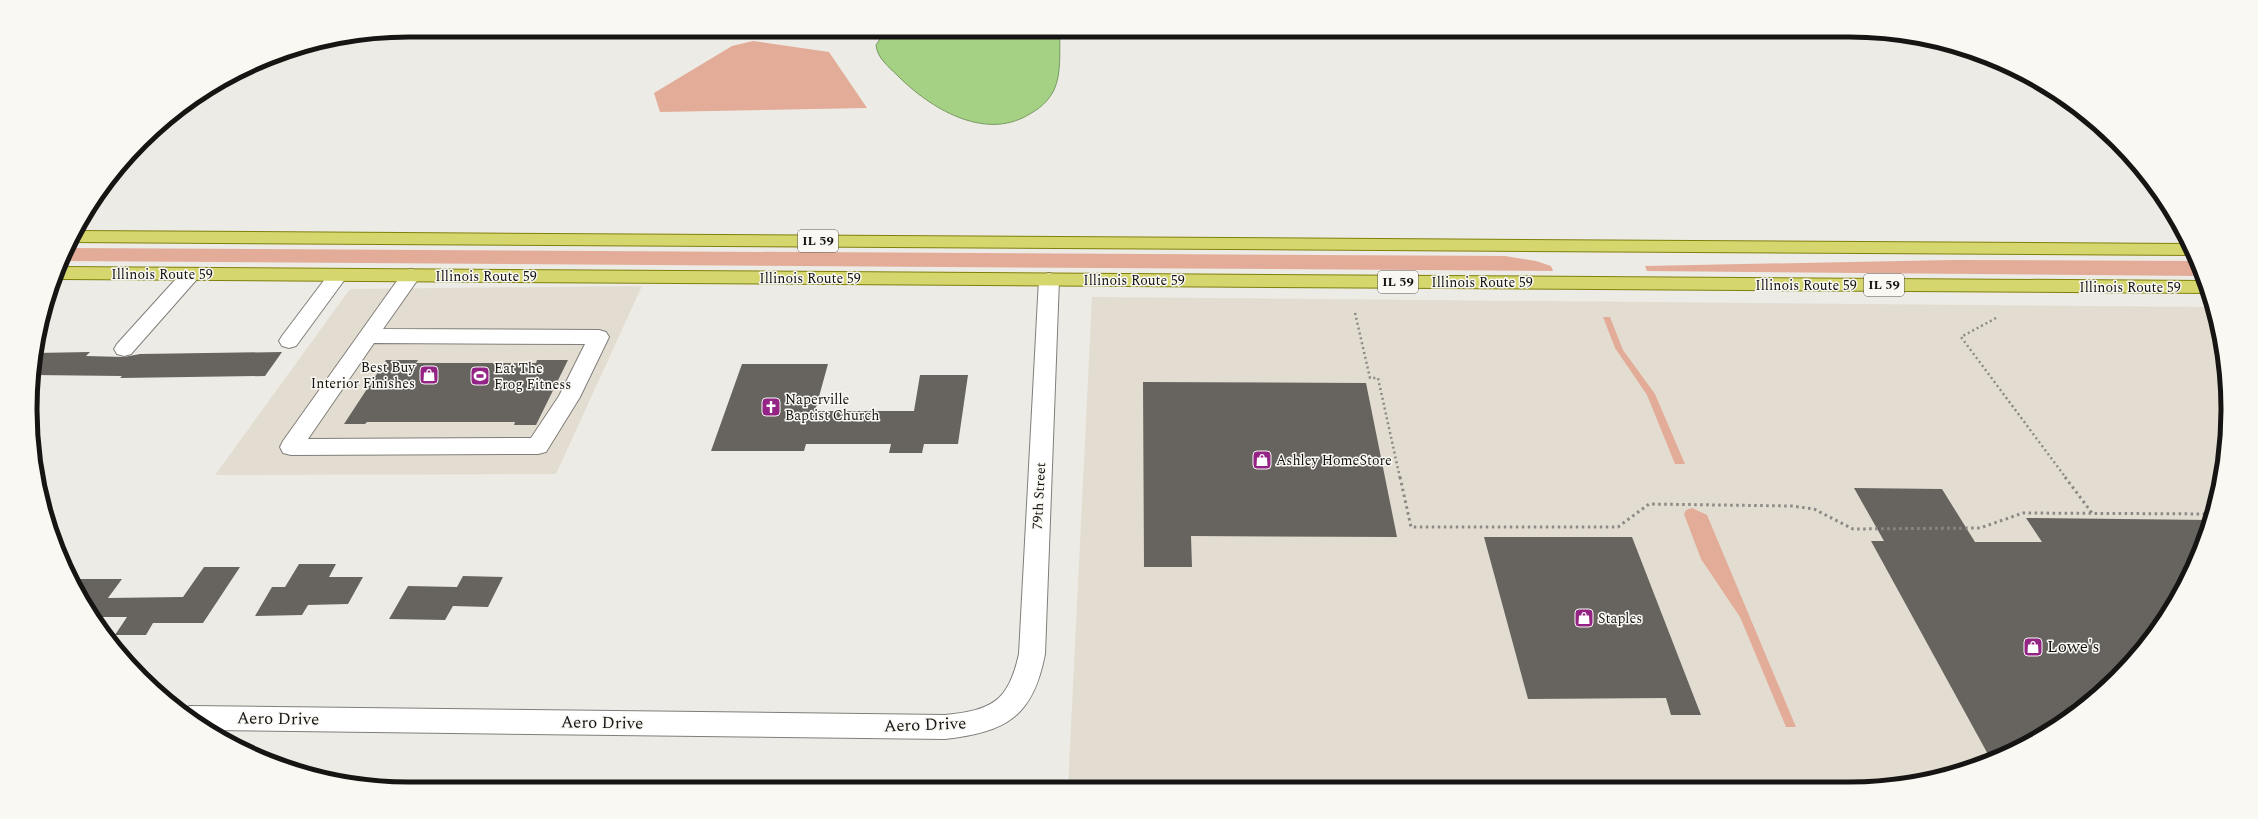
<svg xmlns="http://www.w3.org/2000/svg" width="2258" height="819" font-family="Spectral,serif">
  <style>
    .built { fill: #e3ddd1 }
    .green { fill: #e3ac98 }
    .water { fill: #a4d183; stroke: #799962 }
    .building { fill: #676460 }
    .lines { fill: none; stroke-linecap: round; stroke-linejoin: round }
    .minor-casing { stroke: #807e7a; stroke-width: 2 }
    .major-casing { stroke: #80800e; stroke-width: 2 }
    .path-far1 { stroke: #8b8986; stroke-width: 2.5; stroke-dasharray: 2 3; stroke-linecap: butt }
    .path { stroke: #8b8986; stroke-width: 3; stroke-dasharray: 2.5 3.5; stroke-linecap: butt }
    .minor { fill: #fff; fill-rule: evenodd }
    .major { fill: #d5d66d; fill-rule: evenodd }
    .labels { text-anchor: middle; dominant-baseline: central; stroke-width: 3; stroke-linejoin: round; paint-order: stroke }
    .shield { fill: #faf8f3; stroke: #5a5957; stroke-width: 1 }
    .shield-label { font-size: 13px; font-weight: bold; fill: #161514 }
    .street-label { font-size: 14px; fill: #161514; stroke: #faf8f3 }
    .poi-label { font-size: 14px; fill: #161514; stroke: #faf8f3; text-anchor: start }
    .near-poi-label { font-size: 17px; fill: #161514; stroke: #faf8f3; text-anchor: start }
    .near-street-label { font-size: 17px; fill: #161514; stroke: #faf8f3 }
    .rim { fill: none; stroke: #161514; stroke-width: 5 }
  </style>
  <rect width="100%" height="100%" fill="#edebe5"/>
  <path class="built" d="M642,286l-86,188 -341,1 135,-186z
    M1092,297l1120,10 13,53 2,74 -12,73 -38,92 -78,96 -83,55 -118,36 -830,2z"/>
  <path class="green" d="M753,41l76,11 38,56 -207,4 -6,-19 78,-47z
    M67,248l1438,8 31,5 15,5 2,5 -1490,-10z
    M1952,260l244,1 6,15 -555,-5 -2,-5z
    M1603,317h7l13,33 32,44 30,70h-10l-28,-69 -32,-47z
    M1692,508l15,7 89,212h-10l-46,-110 -39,-58 -17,-45 2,-4z"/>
  <path class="water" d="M886,30h174c-1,19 2,43 -6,60 -6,12 -15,19 -26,25 -44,26 -98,-7 -130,-39 -9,-9 -21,-18 -22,-31z"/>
  <path class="building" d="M90,352l-4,4 38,1 16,-3 142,-2 -17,24 -145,2 2,-2 -89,-1 2,-22z
    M386,360h32l-2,3h120l1,-3h31l-32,65h-22l1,-3h-148l-2,2h-21z
    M742,364h86l-13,47h99l6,-36h48l-10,69h-34l-2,9h-33l2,-9h-85l-2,7h-93z
    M1143,382l223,1 31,154 -206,-1 1,31h-48z
    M1854,488l88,1 33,53h67l-16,-24 184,2 -33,79 -78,96 -83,55 -26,8 -119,-217h13z
    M1484,537h148l69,178h-30l-5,-17 -138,1z
    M299,564h37l-7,13h34l-15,27 -40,1 -6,10 -47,1 17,-29h13z
    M204,567h36l-37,56h-50l-7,12h-31l12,-18h-34l-18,-38h47l-14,19 75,-1z
    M463,576l40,1 -15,30 -35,-1 -8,14 -56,-1 19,-33 49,1z"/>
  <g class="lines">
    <g class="minor-casing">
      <path id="minor" d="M273,56l1,2c-5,7 -13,16 -22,8z
        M191,268l7,2 3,4 -3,4 -67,76 -7,2 -7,-2 -3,-5 3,-5 67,-74z
        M338,269l7,2 3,4 -52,71 -7,2 -7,-2 -3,-5 3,-5 49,-65z
        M411,269l7,2 3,4 -38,54 216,1 7,2 3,5 -29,60 -34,55 -8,2 -247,1 -8,-2 -3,-6 3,-6 121,-170zM374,343l211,1 -26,52 -28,42 -223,1z
        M1049,273l7,2 3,4 -14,375c-12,63 -39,78 -100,85l-735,-9 -12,-5 -18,-15 10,-4 755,9c47,-5 63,-13 74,-61l20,-375 3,-4z"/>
    </g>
    <g class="major-casing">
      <path id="major" d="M75,231l2113,13 5,11 -2124,-13z
        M61,267l2144,14 4,12 -2149,-14 -2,-1z"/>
    </g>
    <path class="path-far1" d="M1355,313l15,65h8l22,100
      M1996,318l-35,19 105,141"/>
    <path class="path" d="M1400,477l11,50h207l31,-23 143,2 22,3 39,20 127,-1 43,-15 190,1
      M2065,477l27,36"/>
    <use href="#minor" class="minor"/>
    <use href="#major" class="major"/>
  </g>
  <defs>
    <g id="shop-square" transform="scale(1)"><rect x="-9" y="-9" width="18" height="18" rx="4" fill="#932485" stroke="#faf8f3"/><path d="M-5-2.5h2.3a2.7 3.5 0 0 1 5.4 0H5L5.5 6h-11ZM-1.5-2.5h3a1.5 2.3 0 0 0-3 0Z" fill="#fff"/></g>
    <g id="stadium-square" transform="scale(1)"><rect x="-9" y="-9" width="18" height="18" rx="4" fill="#932485" stroke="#faf8f3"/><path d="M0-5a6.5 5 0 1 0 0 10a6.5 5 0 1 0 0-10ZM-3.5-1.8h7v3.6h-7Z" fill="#fff"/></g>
    <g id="church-square" transform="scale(1)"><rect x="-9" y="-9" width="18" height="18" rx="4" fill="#932485" stroke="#faf8f3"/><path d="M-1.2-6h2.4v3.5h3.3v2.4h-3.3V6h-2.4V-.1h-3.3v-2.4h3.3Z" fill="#fff"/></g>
  </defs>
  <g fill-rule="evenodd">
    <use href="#shop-square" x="429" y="375"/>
    <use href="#stadium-square" x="480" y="376"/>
    <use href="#church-square" x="771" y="407"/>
    <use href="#shop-square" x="1262" y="460"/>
    <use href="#shop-square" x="1584" y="618"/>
    <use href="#shop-square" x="2033" y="647"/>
  </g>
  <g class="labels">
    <g class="shield">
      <rect x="798" y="230" width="40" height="22" rx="3"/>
      <rect x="1378" y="271" width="40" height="22" rx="3"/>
      <rect x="1864" y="274" width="40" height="22" rx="3"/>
    </g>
    <g class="shield-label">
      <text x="818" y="241">IL 59</text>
      <text x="1398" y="282">IL 59</text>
      <text x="1884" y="285">IL 59</text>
    </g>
    <g class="street-label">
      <text x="162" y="274">Illinois Route 59</text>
      <text x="486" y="276">Illinois Route 59</text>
      <text x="810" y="278">Illinois Route 59</text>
      <text x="1134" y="280">Illinois Route 59</text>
      <text x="1482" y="282">Illinois Route 59</text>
      <text x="1806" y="285">Illinois Route 59</text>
      <text x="2130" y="287">Illinois Route 59</text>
      <text transform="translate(1039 496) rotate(-87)">79th Street</text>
    </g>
    <g class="poi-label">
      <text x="415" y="367" text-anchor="end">Best Buy<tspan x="415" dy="16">Interior Finishes</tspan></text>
      <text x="494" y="368">Eat The<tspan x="494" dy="16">Frog Fitness</tspan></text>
      <text x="785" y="399">Naperville<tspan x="785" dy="16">Baptist Church</tspan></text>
      <text x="1276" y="460">Ashley HomeStore</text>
      <text x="1598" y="618">Staples</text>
    </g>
    <g class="near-poi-label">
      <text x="2047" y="647">Lowe's</text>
    </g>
    <g class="near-street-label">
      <text transform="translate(278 719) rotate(1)">Aero Drive</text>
      <text transform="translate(602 723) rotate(1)">Aero Drive</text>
      <text transform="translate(925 725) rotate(-2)">Aero Drive</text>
    </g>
  </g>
  <path d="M0 0H2258V819H0ZM409 37H1849A372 372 0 0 1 2221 409V410A372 372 0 0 1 1849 782H409A372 372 0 0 1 37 410V409A372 372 0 0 1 409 37Z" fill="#faf8f3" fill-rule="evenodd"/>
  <path class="rim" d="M409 37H1849A372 372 0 0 1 2221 409V410A372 372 0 0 1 1849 782H409A372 372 0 0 1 37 410V409A372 372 0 0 1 409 37Z"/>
</svg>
